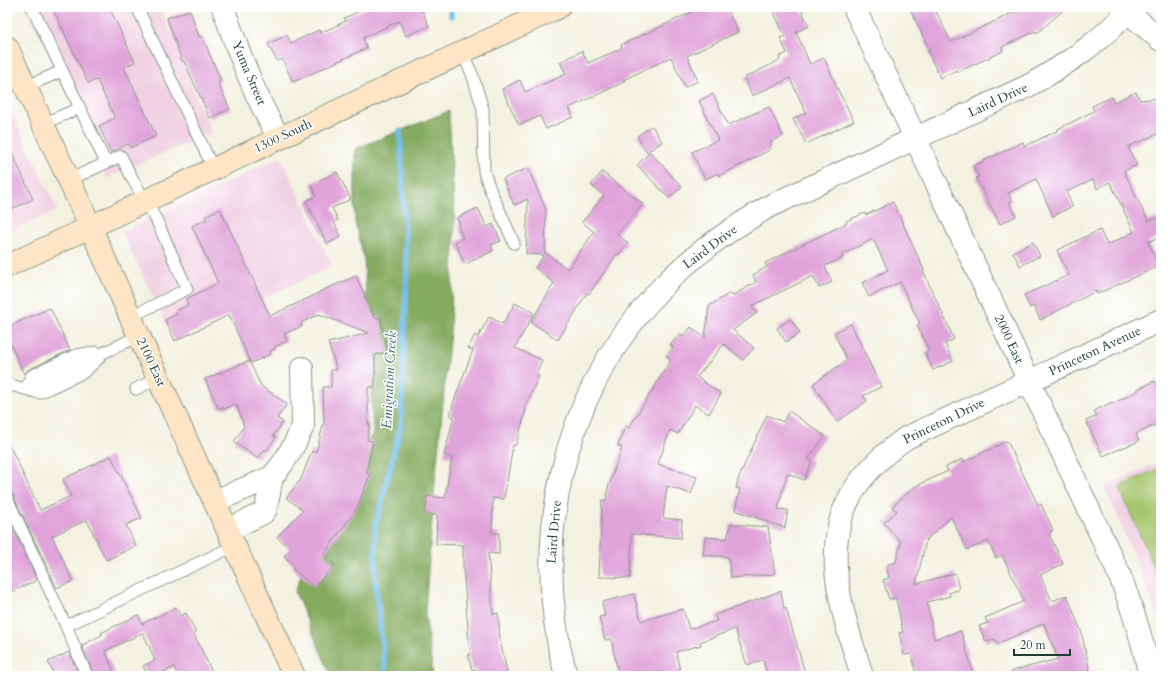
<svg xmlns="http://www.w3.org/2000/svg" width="1168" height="683" font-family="Cardo,serif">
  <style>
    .built { fill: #f1d0e2 }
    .green { fill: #a7c66e; stroke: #638251 }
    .forest { fill: #85ab61; stroke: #52744a }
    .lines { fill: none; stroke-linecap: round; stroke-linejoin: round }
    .stream { stroke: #6fbeea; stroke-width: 5.5 }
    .building { fill: #e0a3da }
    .lane-casing { stroke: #89978a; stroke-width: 13 }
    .street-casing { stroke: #89978a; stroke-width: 24 }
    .secondary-casing { stroke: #89978a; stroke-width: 24 }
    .lane { stroke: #fff; stroke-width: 11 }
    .street { stroke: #fff; stroke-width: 22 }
    .secondary { stroke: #fde5c5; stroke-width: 22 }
    .labels { text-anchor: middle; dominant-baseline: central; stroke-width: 3; stroke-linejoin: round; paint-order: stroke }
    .street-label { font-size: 13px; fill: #1f3d34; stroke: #fff }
    .water-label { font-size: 14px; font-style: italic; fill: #37646b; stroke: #fff }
  </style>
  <rect width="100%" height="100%" fill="#fff"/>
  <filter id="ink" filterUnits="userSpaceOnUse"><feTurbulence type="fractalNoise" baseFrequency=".025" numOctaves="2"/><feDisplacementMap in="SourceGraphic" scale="8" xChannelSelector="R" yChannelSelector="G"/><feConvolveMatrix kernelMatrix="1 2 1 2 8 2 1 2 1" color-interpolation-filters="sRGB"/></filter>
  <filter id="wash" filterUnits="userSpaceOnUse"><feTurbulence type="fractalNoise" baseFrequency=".012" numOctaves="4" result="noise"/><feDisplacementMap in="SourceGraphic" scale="16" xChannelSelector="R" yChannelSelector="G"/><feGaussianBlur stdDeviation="0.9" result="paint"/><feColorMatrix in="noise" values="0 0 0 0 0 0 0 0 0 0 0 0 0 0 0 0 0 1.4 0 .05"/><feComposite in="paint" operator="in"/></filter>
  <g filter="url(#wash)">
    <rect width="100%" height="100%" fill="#f3f1e0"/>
    <path class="built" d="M27,7h133l51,125 -104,46z
      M7,103l50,107 -50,23z
      M281,157l51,109 -158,74 -52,-108z
      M1161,461v163l-56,-138z"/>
    <path class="green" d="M1161,467v116l-42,-96z"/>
    <path class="forest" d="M449,111l6,114 -5,107 -15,150 -10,130 8,64h-102l-36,-84 36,-100 42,-58 -9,-175 -9,-37v-73z"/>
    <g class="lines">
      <path class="stream" d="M450,7l1,9
        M386,676l-10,-88 -1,-60 26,-104 6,-153 -7,-140"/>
    </g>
    <g id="blocks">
      <path class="building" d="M52,7h57l26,55 -11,5 32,69 -26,12 -2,-4 -17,8 -12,-26 16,-8 -18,-38 -9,3z
        M369,7h60l-7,4 7,15 -23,10 -7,-15 -36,17 4,10 -74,34 -11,-23 -5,2 -9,-17 19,-9 4,8 28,-13 1,3 26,-12 -2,-3z
        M703,7h23l12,25 -51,24 11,25 -13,6 -14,-30 -48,23 1,2 -55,26 4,9 -27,12 -6,-13 -21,9 -17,-36 18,-9 5,12 41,-18 -6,-12 22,-11 6,12 34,-15 -1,-3z
        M771,7h29l9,19 -13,6 14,32 14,-6 12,26h-1l19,37 -48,23 -13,-25 13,-6 -16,-35 -38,18 -8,-18 36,-18 -1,-3 8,-4 -7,-15 5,-2z
        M909,7h25l17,35 74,-35h42l-30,26 -1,-2 -34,16 1,4 -45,21 -1,-2 -17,8 -12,-26 2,-1z
        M190,10l9,27 3,-1 19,45 -3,2 12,26 -20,9 -26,-57h-2l-15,-43z
        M1136,92l4,8 21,-2v34l-33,15 9,18 -13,6 24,50 8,-3 1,1 4,-1v18l-13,6 11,24 -62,28 -1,-3 -56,29 -6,-14 -4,2 -6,-13 45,-20 -12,-25 43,-20 7,15 27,-13 -24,-50 -13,7 -4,-9 -27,12 7,14 -20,10 -17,-37 -28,14 4,8 -3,1 7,14 -16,8 -24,-46 3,-1 -6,-11 50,-24 2,4 34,-16 -1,-1 36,-18 -2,-5 20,-9 2,5z
        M713,94l15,31 41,-18 14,29 -13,6 2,3 -3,2 1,3 -51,26 -1,-3 -13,6 -13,-27 26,-12 -19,-39z
        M652,126l10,16 -15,10 -10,-16z
        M7,142l26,57 -26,12z
        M650,152l32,35 -13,11 -32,-33z
        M528,168l18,42 -1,44v-1l23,16 26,-37 -12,-10 22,-26 -13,-11 11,-13 41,32 -26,30 11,9 -10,12 -1,-1 -28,40 -2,-1 -29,47 -27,-18 23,-39 -19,-15 9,-13 -18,-1 2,-55 -14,6 -11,-26z
        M337,172l14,27 -19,9 6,12 -4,2 7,15 -14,7 -21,-43 10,-5 -5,-12z
        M893,202l31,68 -1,1 31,68 -9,5 8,17 -20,9 -8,-17 4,-2 -12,-26 3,-1 -20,-42 -31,15 -7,-14 26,-13 -15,-31 -32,16 2,3 -18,8 7,16 -13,6 -6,-12 -61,30 5,7 -24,17 21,18 -11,12 -19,-16 -27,33 24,17 -12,20 -14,-9 -17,29 -8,-4 -12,34 39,13 -6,17 -24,-8 -4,32 19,2 -1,18 -49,-4 -2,44 -31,-1 3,-77 4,1 2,-13 14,-41 -4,-1 7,-20 4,2 42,-68 -5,-4 7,-9 -3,-2 10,-11 3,2 8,-9 14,11 4,-32 21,-13 2,3 24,-14 -3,-7 14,-8 -2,-4 82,-40 -1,-2 19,-8 1,2z
        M478,208l9,19 6,-3 8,17 -10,4 2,6 -28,13 -10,-22 8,-4 -5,-12 2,-1 -3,-7z
        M220,209l50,107 49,-23v-1l37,-16 19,42 5,-1 8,35 -13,3v32h-7v37h2l-3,16 6,1 -7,32 4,2 -14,35 -32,44 11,11 -21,22 -22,-19 2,-2 -10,-10 6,-7 -13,-12 26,-27 -17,-12 15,-19 11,-28 4,1 8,-30 -1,-35h8v-17h6l-9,-27 41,-10 -50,-19 -18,9 1,3 -18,8 3,7 -13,6 1,2 -5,2 1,3 -20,9 -22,-48 -54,26 -10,-21 12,-6 -1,-3 12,-6 -2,-6 32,-16 -26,-57 15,-7 -2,-3z
        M1033,242l7,14 -20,10 -7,-14z
        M515,303l19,10 -19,35 27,12 -6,15 3,1 -15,33 2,1 -10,35h-3l-9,54 -11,-1 -1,35h7v21l-11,-1 5,61 5,-1 2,27 8,36h-30l-2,-7 -4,1 -4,-15h2l-7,-90v-20l-27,-1 1,-29 -12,-1 2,-18 18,2 7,-41 -8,-2 10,-38 -4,-2 5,-17 18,-48 -5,-2 7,-13 3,2 11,-20 14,7z
        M50,308l20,42 -42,20 -4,4 -17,-38v-9z
        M791,319l9,14 -14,9 -9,-14z
        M851,324l30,63 -18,9 4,5 -30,21 -24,-38 34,-24 -13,-27z
        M249,361l12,25 26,18 -10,14 6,4 -10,14 3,1 -10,14 -2,-1 -6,9 -24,-17 10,-16 -8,-22 -12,5 -1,-2 -4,2 -14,-30z
        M1155,381l6,12v29l-25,12 3,7 -36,15 -17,-35 11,-5 -3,-5 18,-9v2l26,-13v-2z
        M789,411l36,25 -17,23 4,2 -8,19 -17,-7 -9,36 10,1 -3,18 -50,-18 5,-21 -4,-1 3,-11 28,-62 16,7z
        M7,440l33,70 31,-14 -8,-17 48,-23 31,62 -16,7 10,21 -30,14 -19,-40 -35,16 21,45 -16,7 -44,-93 -2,-3 -4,-1z
        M1007,441l31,64 3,-1 12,26 -3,1 1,2 -2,1 14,30 -23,11 12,26 15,-6 14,36 10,45h-78l-1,-5 46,-12 -14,-36 -47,21 -2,-5 -9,3 -7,-16 9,-3 -3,-5 39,-17 -22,-46 -6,3 -8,-17 -21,9 -16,-33 -25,23 -10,44 39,-11 4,16 -10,4 1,3 -23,6 7,37 27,-8 13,45h-57l-6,-22 -7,1 -5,-22 4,-1 -7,-34 -7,1 -6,-19 6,-2 -3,-13 10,-3 5,-20 -17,-19 13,-12 -5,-4 22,-20 34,-16 -2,-4 16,-8 2,3z
        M7,515l30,65 -30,14z
        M731,524l37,3 7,47 -44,4 -3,-21 -25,-2 2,-18 22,2z
        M781,591l3,18 2,-1 20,68h-38l-5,-16 -16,5 -12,-36 -35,13 1,3 -25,7 5,24h-62l-8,-37 -6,1 -6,-23 6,-1 -3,-14 32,-8 7,27 42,-12 6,20 28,-8 -2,-6z
        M176,607l4,9 6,-3 10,20 -2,1 20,42h-36l-4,-9 -19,9h-7l-5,-10 12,-6 -12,-27 -38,18 11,25h-22l-12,-30 2,-1v-1l18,-9 -1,-2 37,-18 4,9z
        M69,652l10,24h-24l-7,-14z"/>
    </g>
  </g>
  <g filter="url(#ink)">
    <use href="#blocks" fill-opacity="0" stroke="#89978a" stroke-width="1"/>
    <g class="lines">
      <g class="lane-casing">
        <path id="lane" d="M32,7l74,156
          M137,7l76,161
          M462,52l10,22 11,35 1,63 6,17 24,54
          M25,87l37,-16
          M42,124l38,-16
          M69,180l52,-24 12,24 23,39 31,70 -57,28
          M7,384l32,9 45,-21 15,-14
          M26,389l113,-53
          M26,389l5,-13 45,-21 20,-3
          M136,389l22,-11
          M7,498l59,128 21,50
          M66,626l170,-81"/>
      </g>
      <g class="street-casing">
        <path id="street" d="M223,7c15,45 32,90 56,131
          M854,7l265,567c13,33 24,67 31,102
          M1122,7l39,33
          M215,501l57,-24
          M228,530l35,-17 3,-4 6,-32 11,-14 11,-18 9,-19 -1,-58
          M566,676c-36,-135 -5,-277 89,-381 33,-37 74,-66 117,-90l256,-119c41,-23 72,-44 104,-79
          M862,676c-8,-27 -19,-58 -23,-85 -13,-69 11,-113 67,-153l255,-118"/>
      </g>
      <g class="secondary-casing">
        <path id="secondary" d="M7,47l74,159 58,130 155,340
          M7,266l552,-259"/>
      </g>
      <use href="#lane" class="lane"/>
      <use href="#street" class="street"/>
      <use href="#secondary" class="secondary"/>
    </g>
  </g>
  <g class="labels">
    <g class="street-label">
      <text transform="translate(249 73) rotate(67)">Yuma Street</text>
      <text transform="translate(998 100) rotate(-25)">Laird Drive</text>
      <text transform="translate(283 136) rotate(-25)">1300 South</text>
      <text transform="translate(710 247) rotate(-37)">Laird Drive</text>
      <text transform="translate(1009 339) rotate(65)">2000 East</text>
      <text transform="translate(1095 351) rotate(-25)">Princeton Avenue</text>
      <text transform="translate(151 362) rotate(65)">2100 East</text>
      <text transform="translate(944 421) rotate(-26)">Princeton Drive</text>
      <text transform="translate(554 532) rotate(-85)">Laird Drive</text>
    </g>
    <g class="water-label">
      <text transform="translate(389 380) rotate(-87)">Emigration Creek</text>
    </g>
  </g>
  <rect width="1168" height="683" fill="none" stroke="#fff" stroke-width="24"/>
  <path d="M1014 649v6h56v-6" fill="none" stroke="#1f3d34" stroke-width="2"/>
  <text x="1020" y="649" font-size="12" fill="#1f3d34" stroke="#ffffff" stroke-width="3" paint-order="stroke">20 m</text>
</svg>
